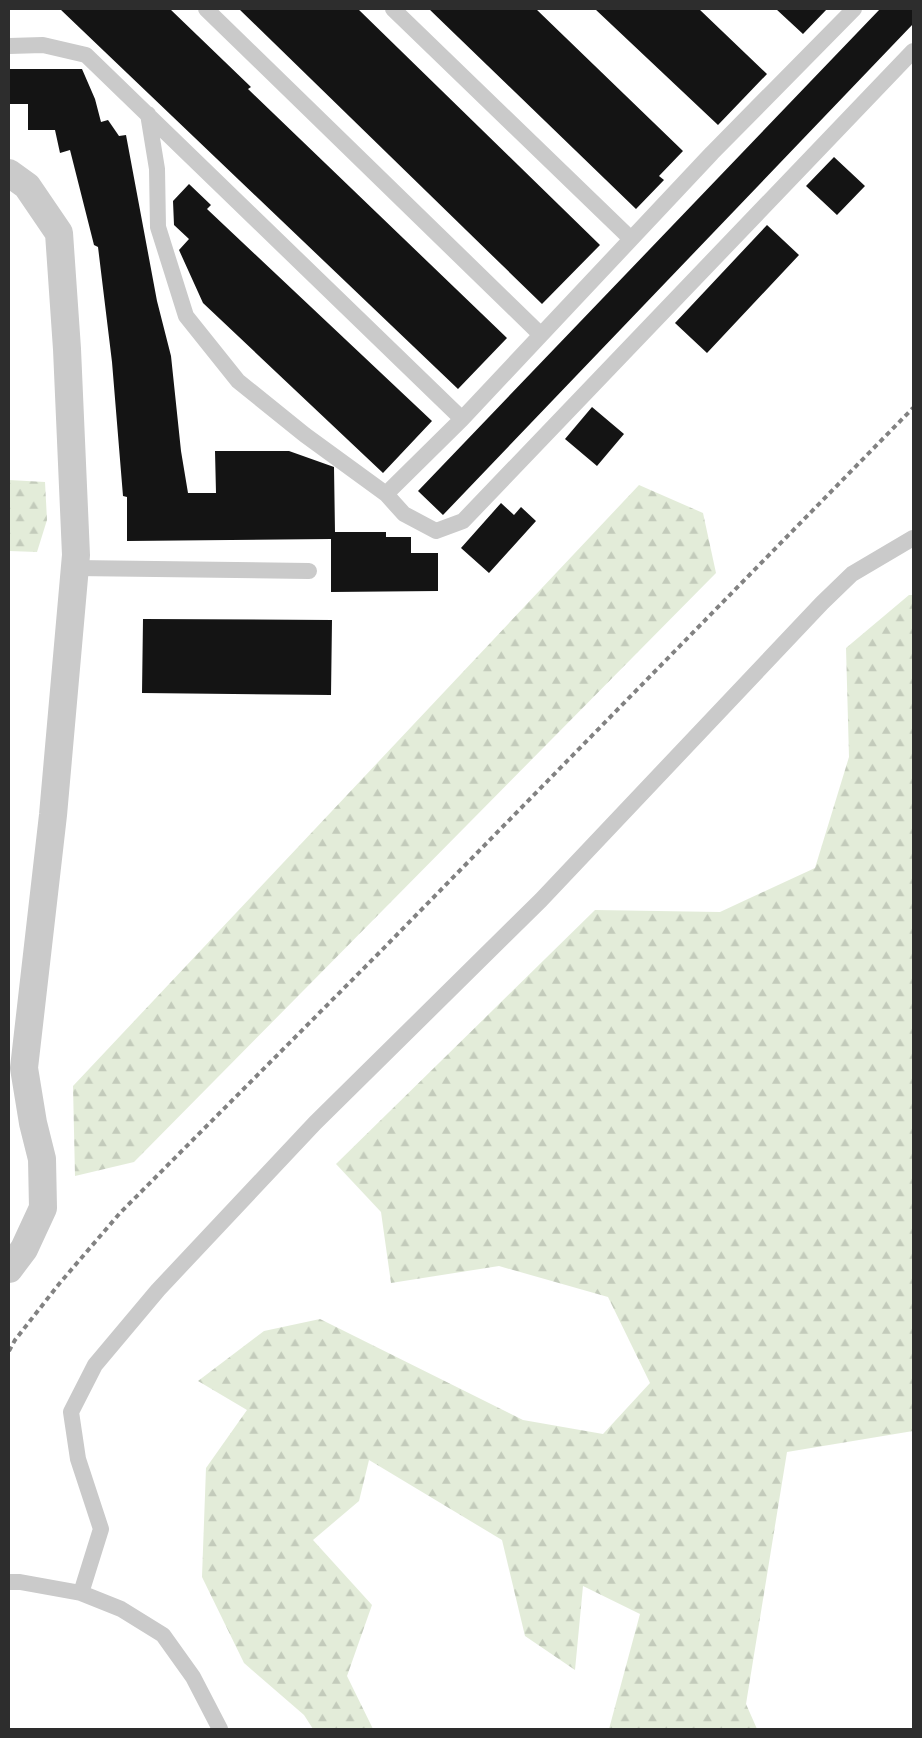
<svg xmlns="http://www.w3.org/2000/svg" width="922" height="1738" font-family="Overpass,sans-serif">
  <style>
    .forest { fill: url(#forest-firs) }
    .building { fill: #141414 }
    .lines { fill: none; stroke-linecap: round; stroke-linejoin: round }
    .service { stroke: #cacaca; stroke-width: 16 }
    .minor { stroke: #cacaca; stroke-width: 28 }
    .rail { stroke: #828282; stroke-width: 4; stroke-dasharray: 5 4; stroke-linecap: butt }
  </style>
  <defs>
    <pattern id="forest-firs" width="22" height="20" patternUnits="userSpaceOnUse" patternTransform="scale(1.25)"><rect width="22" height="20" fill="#e3ecd9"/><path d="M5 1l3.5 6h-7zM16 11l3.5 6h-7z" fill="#c3cbbb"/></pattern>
  </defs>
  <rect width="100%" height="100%" fill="#fff"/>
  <path class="forest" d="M9,480l36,2 2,38 -10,32 -28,-1z
    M639,485l64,28 13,60 -582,589 -59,14 -2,-90z
    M909,595h4v836l-126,21 -41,252 11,25h-148l31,-115 -57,-28 -8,84 -50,-34 -23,-96 -133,-80 -10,41 -46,39 59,65 -25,71 26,53h-60l-9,-14 -60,-52 -42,-86 4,-109 41,-58 -49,-29 66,-50 56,-12 203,101 80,14 47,-51 -42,-86 -109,-31 -108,17 -10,-71 -45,-48 259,-254 125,2 95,-44 34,-111 -3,-109z"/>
  <path class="building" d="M60,9h110l81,78 -3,2 259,249 -49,51z
    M239,9h119l242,236 -58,59z
    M429,9h107l147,142 -24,25 5,4 -28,29z
    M595,9h104l68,65 -49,51z
    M776,9h51l-24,25z
    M880,9h33v15l-470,491 -25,-24z
    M9,69h73l13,30 6,23 7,-2 11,16 7,-1 31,166 14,55 10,95 7,42h28l-1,-42h74l45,16 1,65h51v5h25v16h27v38l-107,1v-53l-204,2v-44l-4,-1 -11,-134 -14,-115 -4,-2 -24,-95 -10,3 -5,-23h-27v-26h-19z
    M834,157l31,29 -28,29 -31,-29z
    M189,184l22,21 -4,4 225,212 -49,52 -180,-170 -24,-53 10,-11 -15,-14 -1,-24z
    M767,225l32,30 -92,98 -32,-30z
    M592,407l32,27 -27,32 -32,-27z
    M501,503l13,12 7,-8 15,14 -47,52 -28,-25z
    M143,619l189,1 -1,75 -189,-2z"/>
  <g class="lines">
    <path class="service" d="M206,9l335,326
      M393,9l238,230
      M9,46l34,-1 43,10 376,364 250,-266 142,-144
      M148,114l9,55 1,58 28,89 52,65 67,54 81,59 76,-75
      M386,494l18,20 32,17 27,-10 450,-470
      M75,568l234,3
      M9,1582h11l61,11 40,16 42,26 30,42 27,52
      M81,1593l20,-64 -23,-70 -7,-47 24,-47 63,-75 157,-167 226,-223 281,-297 30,-29 61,-36"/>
    <path class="minor" d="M9,173l18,13 32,47 8,116 9,206 -23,260 -29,253 9,55 9,36 1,49 -19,41 -15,20"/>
    <path class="rail" d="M9,1351l6,-11 44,-56 61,-71 258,-259 535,-546"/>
  </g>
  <rect width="922" height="1738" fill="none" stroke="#2d2d2d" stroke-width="20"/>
</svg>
